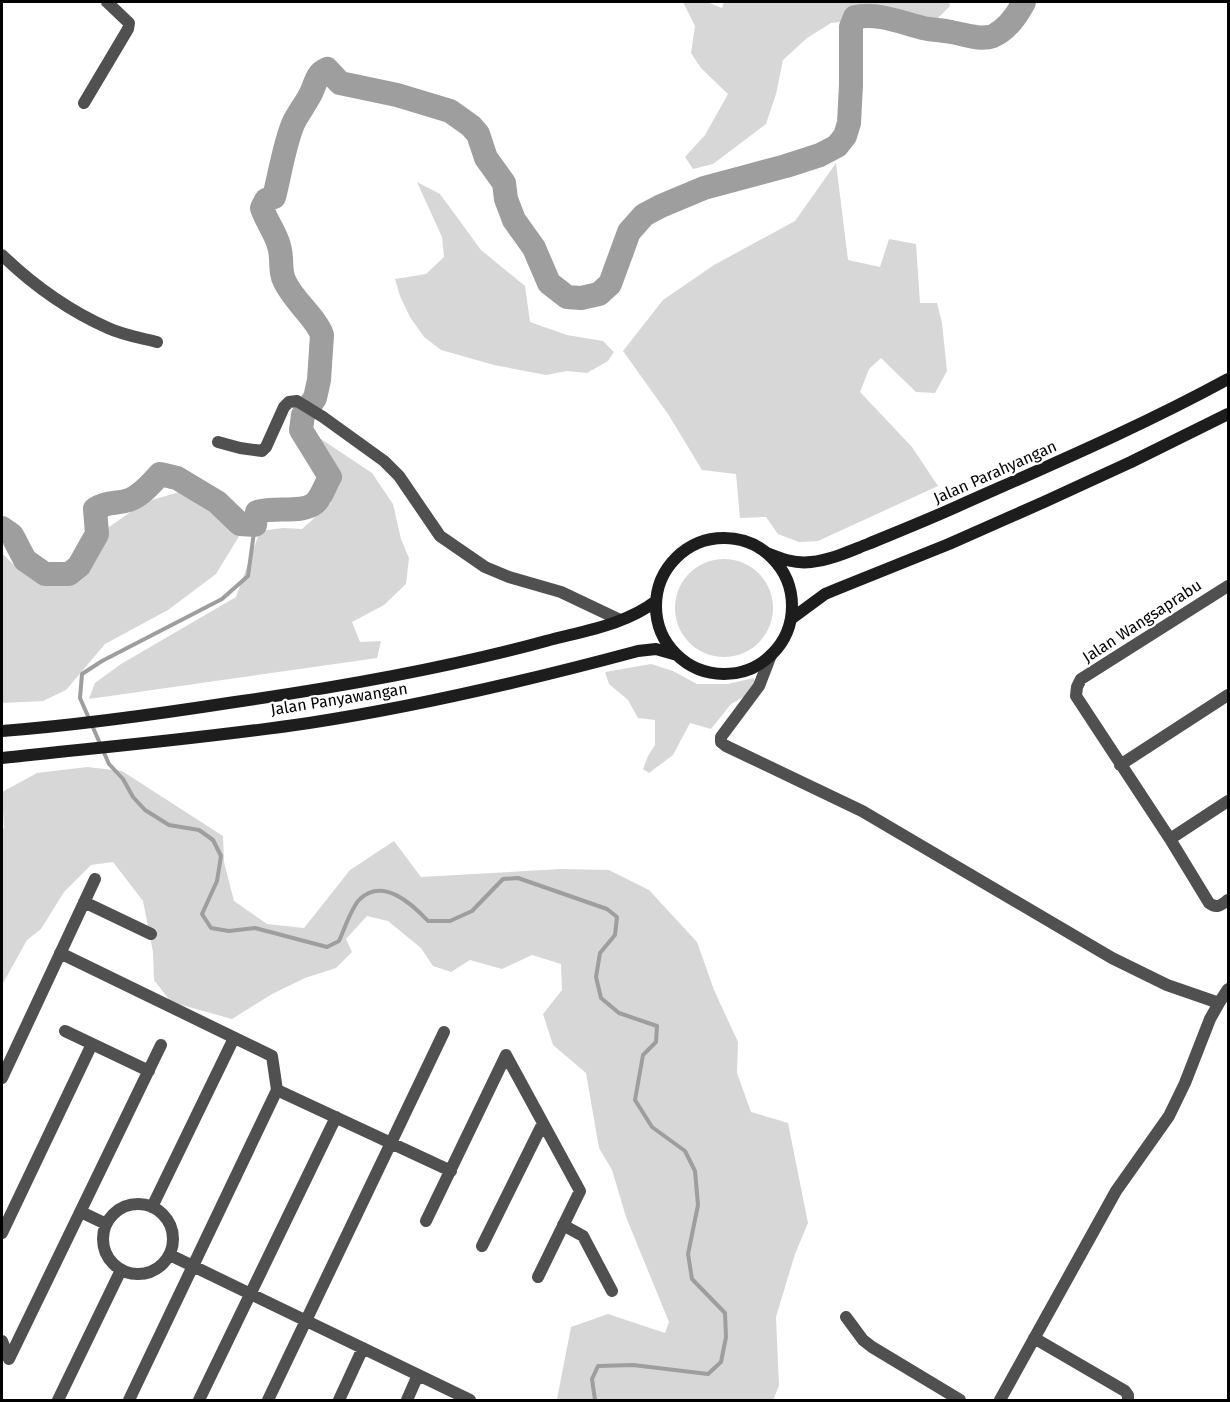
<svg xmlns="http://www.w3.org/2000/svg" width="1230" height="1402" font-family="'Fira Sans',sans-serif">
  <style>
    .green { fill: #d7d7d7 }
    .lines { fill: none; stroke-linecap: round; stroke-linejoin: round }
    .stream { stroke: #9e9e9e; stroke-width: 4 }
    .river { stroke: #9e9e9e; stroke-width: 24 }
    .minor { stroke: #505050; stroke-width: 12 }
    .secondary { stroke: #1d1d1d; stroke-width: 12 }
    .labels { text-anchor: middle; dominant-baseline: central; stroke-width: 4.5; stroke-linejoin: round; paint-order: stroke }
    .street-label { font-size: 16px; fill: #000; stroke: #fff }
  </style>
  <rect width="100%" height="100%" fill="#fff"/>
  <path class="green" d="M683,2h24l15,6 2,-6h225l1,4 -13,13 -58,-1 -48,5 -24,15 -24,22 -7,34 -10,30 -53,40 -20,5 -8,-12 20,-22 23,-41 -27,-26 -10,-15 4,-27z
    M836,163l12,97 32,7 9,-28 27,5 4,59h17l5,20 5,48 -12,22 -19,-1 -35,-34 -12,11 -9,23 52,55 26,39 -120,55 -19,1 -21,-8 -12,-17 -26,1 -4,-44 -34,-4 -34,-56 -45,-63 40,-51 51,-35 81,-44z
    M417,182l23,12 41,56 44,36 5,36 37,13 36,6 11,11 -6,9 -21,12 -20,-2 -21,4 -52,-10 -53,-15 -17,-13 -14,-20 -10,-21 -5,-17 31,-5 18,-17 -2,-20z
    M321,439l51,34 21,31 8,35 8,19 -3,26 -22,21 -32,17 8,20 21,-1 -4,17 -288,41 6,-16 26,-19 115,-67 24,-66 23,-3 19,1 29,-26 1,-34 -17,-29z
    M200,486l41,47 -25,41 -48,36 -63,34 -39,46 -23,11 -41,2v-150l15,15 38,18 24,-20 23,-34 43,-30z
    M675 608a49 49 0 1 1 98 0a49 49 0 1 1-98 0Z
    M651,664l22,7 24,13h30l27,-6 1,6 -8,11 -16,9 -20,25 -21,-6 -17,32 -24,18 -6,-4 5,-13 7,-11v-25l-17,-2 -10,-18 -19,-16 -4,-12z
    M87,767l35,4 101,65 1,26 10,39 33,23 37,4 46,-58 44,-29 27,36 140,-8 48,1 40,20 48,52 17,48 24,52 -1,31 14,39 37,11 20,100 -13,31 -19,63 3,69 -6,14h-218l2,-1 14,-72 37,-13 57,19 4,-11 -43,-105 -14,-47 -13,-22 -13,-75 -33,-28 -10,-31 19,-24 -1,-26 -29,-9 -30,14 -32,-9 -19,12 -18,-6 -12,-18 -33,-27 -21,-5 -21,23 6,13 -16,16 -31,10 -33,16 -40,25 -61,-17 -17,-22 -1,-28 -10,-51 -30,-39 -22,3 -27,27 -23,37 -14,11 -25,45v-155l2,-2 -2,-36 35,-19z"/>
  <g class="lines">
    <path class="stream" d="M255,525l-7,51 -26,23 -120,62 -20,13 -2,24 29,66 14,15 10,18 12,13 24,15 30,5 14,10 8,16 -4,25 -15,33 9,14 18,3 26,-3 72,19 12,-6c5,-11 13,-35 21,-42 23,-22 52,5 68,22h22l22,-10 31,-32 15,-1 89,31 10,8 -2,18 -15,18 -4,24 5,21 18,15 38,13 -1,16 -13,13 -8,45 17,27 33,24 10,20 3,34 -10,49 4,25 33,34 1,24 -5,25 -13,12 -75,-9 -35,1 -6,13 3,21"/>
    <path class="river" d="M2,528l10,7 13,25 20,14h24l10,-8 18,-32 -2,-25c15,-9 20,-4 34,-9 12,-4 23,-17 31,-26l17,4 40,24 23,22 15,1 2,-13c17,-6 46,2 58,-9 7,-6 10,-18 15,-26l-29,-47 2,-15 12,-17 4,-18 3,-45c-5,-16 -29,-35 -37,-53 -6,-10 -2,-25 -6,-36 -3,-13 -13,-25 -17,-38l4,-8 8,-3c6,-23 10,-51 19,-73 5,-11 12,-19 17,-29 6,-10 5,-21 17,-26l13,14 57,12 53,16 21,15 7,8 8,24 18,25 2,16 8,21 20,28 15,35 18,14 14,1 18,-4 11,-10 19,-52 15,-17 17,-9 43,-18 82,-22 34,-11 17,-9 8,-10 4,-13 2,-38v-58l4,-10c25,-4 44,5 68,11 9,2 19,2 28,4 13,2 29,9 42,4 15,-7 24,-21 31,-34"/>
    <path class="minor" d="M84,103l44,-74 1,-6 -22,-21
      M2,255c30,29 68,56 106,73 15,7 33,10 49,14
      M218,442l22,6 22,3 4,-4 18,-40 5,-5 8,-1 26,16 61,44 15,15 41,60 45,31 24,10 52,15 59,28
      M1228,586l-147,93 -4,8 -1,9 94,143 39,64c8,6 12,2 19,-3
      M771,655l-12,31 -38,51v5l5,4 136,65 250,147 55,27 52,18 9,-14
      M1120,765l108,-70
      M1170,839l58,-38
      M84,902l67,32
      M60,953l212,103 5,34 174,81
      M65,1031l84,40
      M2,1078l93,-199
      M103 1239a35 35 0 1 1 70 0a35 35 0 1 1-70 0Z
      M152,1207l82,-169
      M81,1212l25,12
      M426,1221l80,-166 74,136 -42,86
      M563,1225l20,11 29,55
      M2,1233l90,-189
      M482,1246l61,-123
      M170,1255l300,145
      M846,1317l17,23 9,7 88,53
      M1034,1338l91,53 3,4v5
      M2,1341l7,18 152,-314
      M58,1400l63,-130
      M129,1400l148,-310
      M199,1400l137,-283
      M268,1400l176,-368
      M339,1400l24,-52
      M407,1400l11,-25
      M1000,1400l116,-209 53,-75 16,-33 25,-64 9,-16"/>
    <path class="secondary" d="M656 606a68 68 0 1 1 136 0a68 68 0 1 1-136 0Z
      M767,553c15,6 28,11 44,9 20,-2 39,-11 57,-18 29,-12 59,-24 88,-37 92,-41 184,-80 272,-128
      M791,619l34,-25 12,-5 112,-45 95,-42 87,-40 97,-48
      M2,731c78,-6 156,-17 233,-29 105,-15 209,-33 311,-61 37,-10 79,-16 110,-40
      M2,758c102,-11 205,-20 307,-35 111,-17 221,-43 329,-72l18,-2 21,6"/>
  </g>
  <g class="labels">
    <g class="street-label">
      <text transform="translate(995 472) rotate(-24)">Jalan Parahyangan</text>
      <text transform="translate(1142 621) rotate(-33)">Jalan Wangsaprabu</text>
      <text transform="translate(339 699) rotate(-9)">Jalan Panyawangan</text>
    </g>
  </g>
  <rect width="1230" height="1402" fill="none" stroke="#000000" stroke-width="6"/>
</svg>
